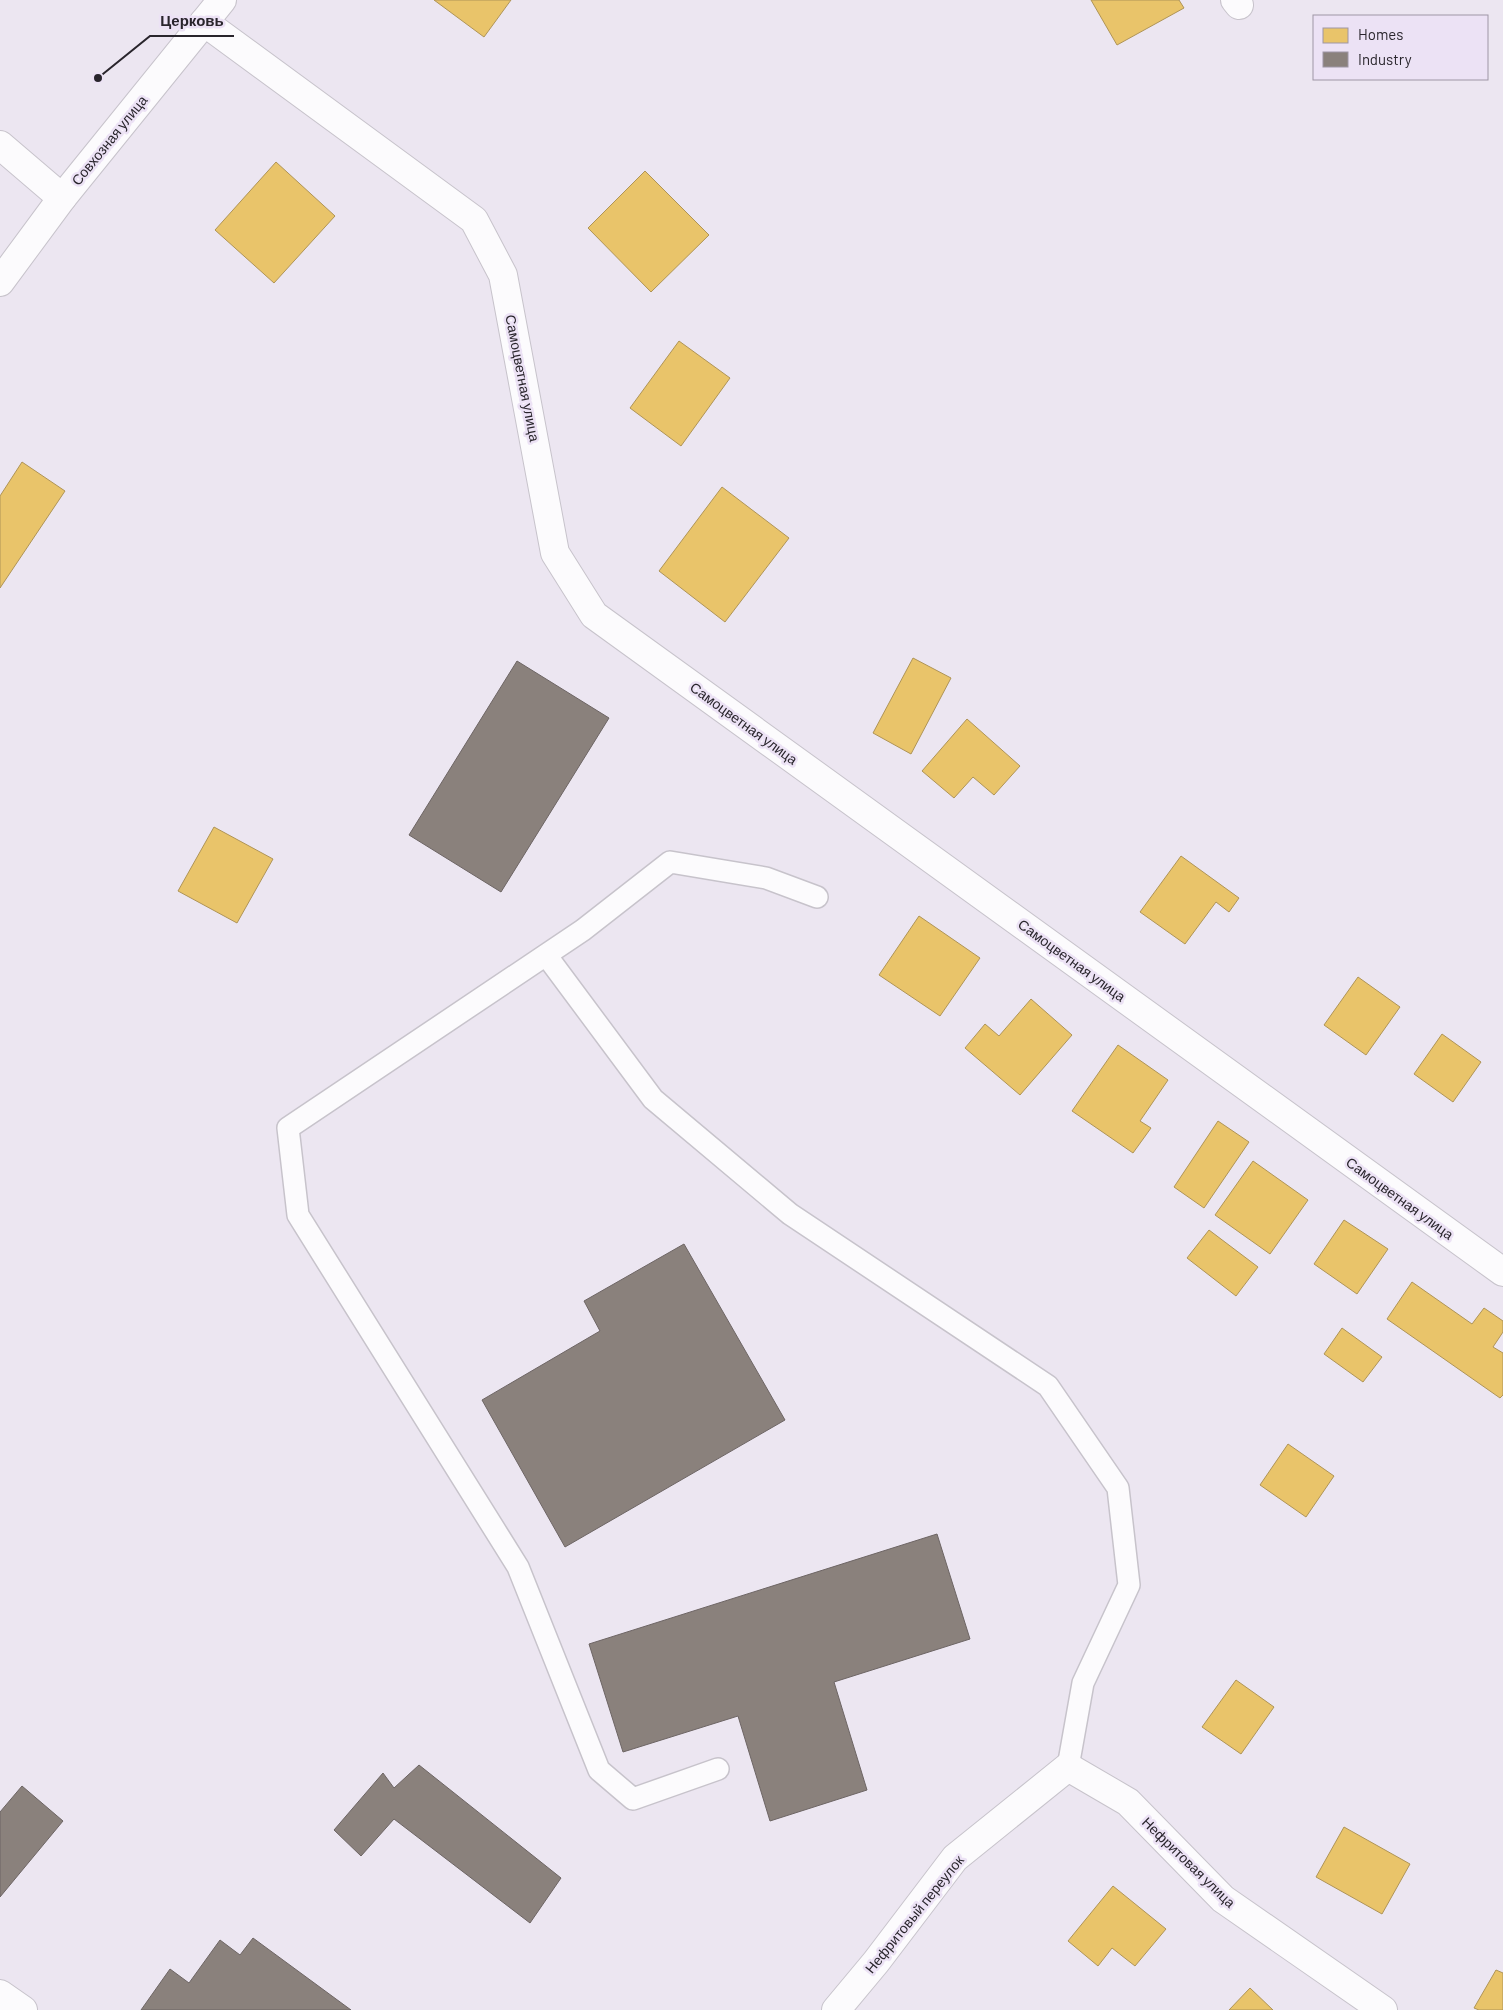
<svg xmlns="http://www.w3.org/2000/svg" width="1503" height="2010" font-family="Barlow,sans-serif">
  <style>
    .homes { fill: #e9c46a; stroke: #af9457 }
    .industry { fill: #8a817c; stroke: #6d6564 }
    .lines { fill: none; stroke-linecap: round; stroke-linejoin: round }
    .service-casing { stroke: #c7c3cb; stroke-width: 24 }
    .minor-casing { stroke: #c7c3cb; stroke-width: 30 }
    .tertiary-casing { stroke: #c7c3cb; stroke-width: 30 }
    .service { stroke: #fcfbfd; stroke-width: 21 }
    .minor { stroke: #fcfbfd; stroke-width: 28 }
    .tertiary { stroke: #fcfbfd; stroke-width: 28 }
    .labels { text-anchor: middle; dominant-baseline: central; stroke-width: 5; stroke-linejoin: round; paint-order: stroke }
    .street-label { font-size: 14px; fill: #29252c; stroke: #ece2f5 }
    .leader { fill: none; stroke: #29252c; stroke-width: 2 }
    .callout-dot { fill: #29252c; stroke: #ece2f5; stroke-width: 2 }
    .callout-label { font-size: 15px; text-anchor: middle; font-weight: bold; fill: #29252c; stroke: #ece2f5; stroke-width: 5; stroke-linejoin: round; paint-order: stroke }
  </style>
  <rect width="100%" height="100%" fill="#ece6f1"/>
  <path class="homes" d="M434,0h77l-27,37z
    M1091,0h88l5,8 -67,37z
    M276,162l59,54 -61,67 -59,-53z
    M645,171l64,64 -58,57 -63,-64z
    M679,341l51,37 -49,68 -51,-38z
    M22,462l43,29 -65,97v-92z
    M722,487l67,51 -64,84 -66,-51z
    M913,658l38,20 -40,76 -38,-21z
    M967,719l53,47 -26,29 -21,-18 -19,21 -32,-27z
    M214,827l59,32 -36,64 -59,-32z
    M1181,856l58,42 -10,14 -13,-10 -31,42 -45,-32z
    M919,916l61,42 -40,58 -61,-41z
    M1358,977l42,30 -34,48 -42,-30z
    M1031,999l41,36 -52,60 -55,-47 20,-24 14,12z
    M1442,1034l39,28 -28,40 -39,-28z
    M1118,1045l50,35 -28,41 11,7 -18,25 -61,-42z
    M1218,1121l31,21 -45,66 -30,-21z
    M1253,1161l55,39 -38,54 -55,-39z
    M1344,1220l44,29 -31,45 -43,-30z
    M1209,1230l49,37 -22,29 -49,-38z
    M1412,1282l60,42 12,-16 19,13v11l-10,15 10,6v42l-3,3 -113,-79z
    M1342,1328l40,29 -19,25 -39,-28z
    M1288,1444l46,32 -28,41 -46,-32z
    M1236,1680l38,27 -33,47 -39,-27z
    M1344,1827l66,37 -28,50 -66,-37z
    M1113,1886l53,43 -31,37 -23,-18 -14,18 -30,-25z
    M1496,1970l7,3v37h-24l-5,-2z
    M1250,1988l23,22h-44z"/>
  <path class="industry" d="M517,661l92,57 -108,174 -92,-57z
    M684,1244l101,176 -220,127 -83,-147 118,-69 -16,-30z
    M937,1534l33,105 -136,43 33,108 -97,31 -32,-105 -115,36 -34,-108z
    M419,1765l142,113 -31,45 -136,-104 -33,37 -27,-26 49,-57 11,15z
    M22,1786l41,35 -63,76v-85z
    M253,1938l98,72h-210l29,-41 19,14 31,-43 20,15z"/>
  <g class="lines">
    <g class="service-casing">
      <path id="service" d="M546,955l107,144 137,115 258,172 70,102 11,97 -46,98 -15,84
        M718,1769l-85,30 -34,-29 -81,-203 -220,-352 -10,-87 295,-198 87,-68 96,16 51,19"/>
    </g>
    <g class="minor-casing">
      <path id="minor" d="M1235,0l4,5
        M204,22l270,198 29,55 52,278 39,62 909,657
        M0,145l62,53
        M836,2010l40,-48 79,-104 113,-91 60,35 95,97 160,111"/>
    </g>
    <g class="tertiary-casing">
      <path id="tertiary" d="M0,282l62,-84 160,-198
        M0,1994l23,16"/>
    </g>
    <use href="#service" class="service"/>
    <use href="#minor" class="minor"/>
    <use href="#tertiary" class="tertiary"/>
  </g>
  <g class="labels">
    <g class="street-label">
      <text transform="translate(109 140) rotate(-51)">Совхозная улица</text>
      <text transform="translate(523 378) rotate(79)">Самоцветная улица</text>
      <text transform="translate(744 723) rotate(36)">Самоцветная улица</text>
      <text transform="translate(1072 960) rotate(36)">Самоцветная улица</text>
      <text transform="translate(1400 1198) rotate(36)">Самоцветная улица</text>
      <text transform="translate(1189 1862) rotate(44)">Нефритовая улица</text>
      <text transform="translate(914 1914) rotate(-51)">Нефритовый переулок</text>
    </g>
  </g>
  <path class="leader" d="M98 78L150 36H234"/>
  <circle class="callout-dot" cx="98" cy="78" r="5"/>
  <g class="callout-label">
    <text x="192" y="26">Церковь</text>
  </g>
  <rect x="1313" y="15" width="175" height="65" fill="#ece2f5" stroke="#9e96a5"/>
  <rect x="1323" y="28" width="25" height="15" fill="#e9c46a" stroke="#9e96a5"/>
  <text x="1358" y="40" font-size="15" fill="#29252c">Homes</text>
  <rect x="1323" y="52" width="25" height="15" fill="#8a817c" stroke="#9e96a5"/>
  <text x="1358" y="65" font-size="15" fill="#29252c">Industry</text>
</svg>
